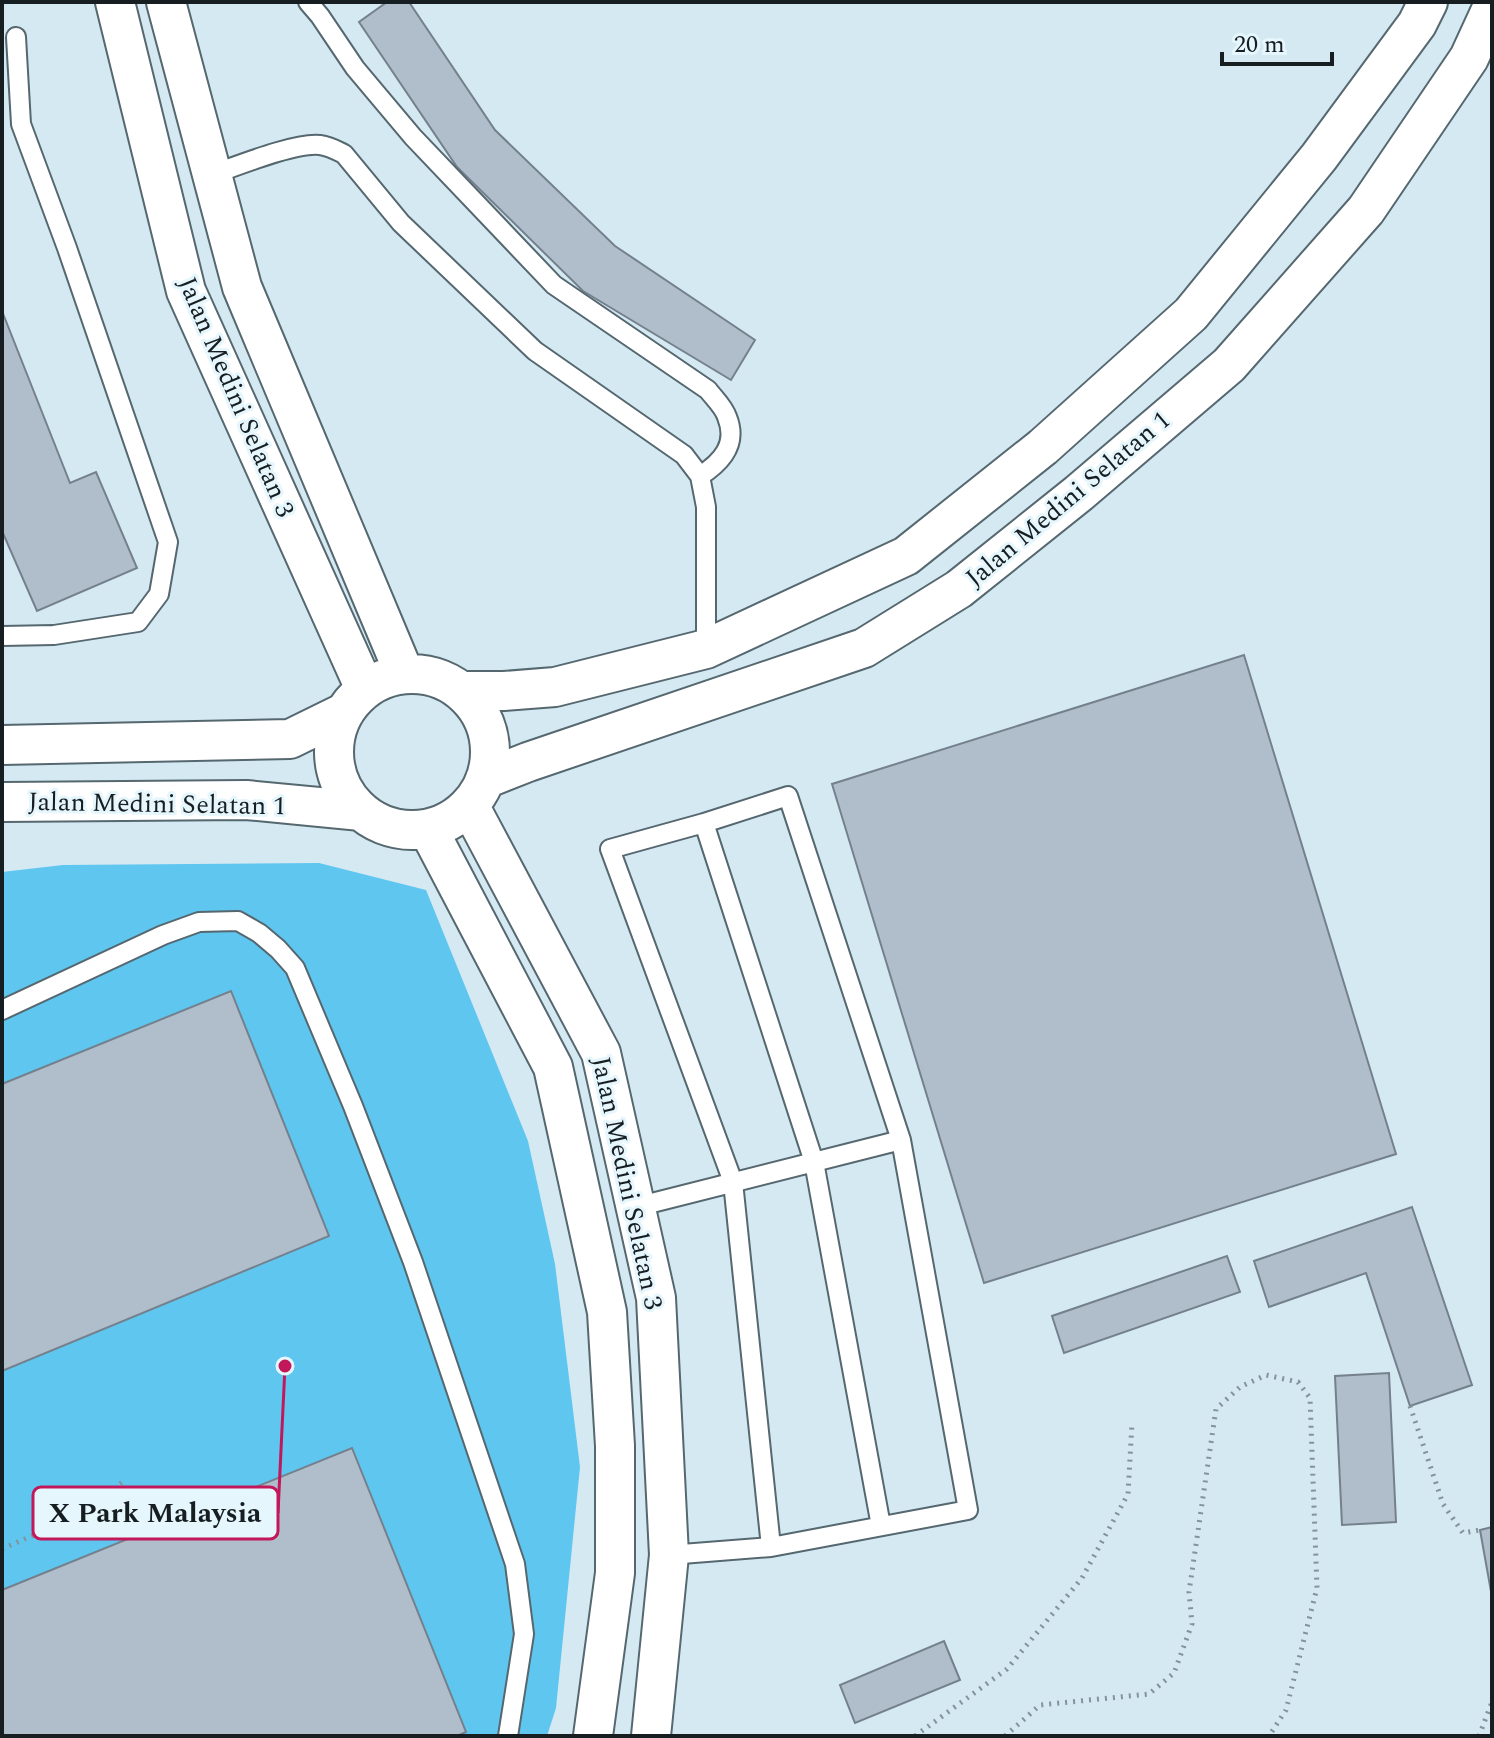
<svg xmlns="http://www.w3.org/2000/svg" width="1494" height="1738" font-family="Spectral,serif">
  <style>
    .green { fill: #5fc6f0 }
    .building { fill: #b0becc; stroke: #74818d; stroke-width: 2 }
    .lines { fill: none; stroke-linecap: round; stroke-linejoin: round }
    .service-casing { stroke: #55676f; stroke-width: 22 }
    .minor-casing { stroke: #55676f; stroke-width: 42 }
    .path { stroke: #84939a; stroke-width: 5; stroke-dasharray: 2 6; stroke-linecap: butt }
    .service { stroke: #fff; stroke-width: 18 }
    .minor { stroke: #fff; stroke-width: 38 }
    .labels { text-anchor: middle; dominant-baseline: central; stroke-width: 6; stroke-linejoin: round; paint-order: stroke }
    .street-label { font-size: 26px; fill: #161e21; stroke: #e6f6fd }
    .leader { fill: none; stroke: #c2185b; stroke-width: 3 }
    .callout-dot { fill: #c2185b; stroke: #e6f6fd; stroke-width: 3 }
    .callout { fill: #e6f6fd; stroke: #c2185b; stroke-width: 3 }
    .callout-label { font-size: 28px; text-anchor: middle; font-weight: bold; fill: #161e21 }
  </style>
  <rect width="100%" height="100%" fill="#d5e9f3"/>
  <path class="green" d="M319,863l107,27 102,251 27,123 25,203 -24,241 -9,28h-545v-864l61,-7z"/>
  <path class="building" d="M387,2h22l86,128 120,116 140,94 -24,40 -148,-89 -126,-124 -98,-145z
    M2,311l68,172 26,-11 41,96 -100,43 -35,-80z
    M1244,655l152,499 -412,129 -152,-499z
    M231,991l98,245 -327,135v-287z
    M1412,1207l60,178 -62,21 -44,-133 -97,34 -15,-46z
    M1227,1256l13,36 -176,61 -12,-37z
    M1389,1373l7,149 -54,3 -7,-149z
    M352,1448l114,284 -9,4h-455v-146z
    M1492,1527v70l-12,-67z
    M944,1641l16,39 -105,43 -15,-38z"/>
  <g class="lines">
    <g class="service-casing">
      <path id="service" d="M308,2l12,14 35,52 58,69 141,148 154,105c6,8 16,17 19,27 11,27 -5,45 -27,59
        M211,175c26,-9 85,-33 109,-30 9,1 16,5 24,9l57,69 134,128 149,104 16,21 6,31v142
        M2,636l52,-1 84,-13 21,-28 9,-52 -101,-294 -46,-124 -5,-87
        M704,823l110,339 67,364
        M2,1010l161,-75 36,-13 39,-1 21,12 19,16 17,19 58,138 60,156 102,302 9,70 -16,102
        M636,1207l265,-67
        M669,1555l102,-8 197,-37 -67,-370 -113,-344 -84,27 -94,26 123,333 38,365"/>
    </g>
    <g class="minor-casing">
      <path id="minor" d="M115,2l71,289 179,398
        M166,2l76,285 162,386
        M334 752a78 78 0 1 1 156 0a78 78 0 1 1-156 0Z
        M461,691h43l51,-4 151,-38 200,-93 137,-109 148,-133 128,-157 98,-133 11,-22
        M2,745l288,-6 55,-27
        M485,779l43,-17 336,-114 95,-59 120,-96 150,-128 137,-155 103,-152 23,-50
        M2,802l244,-2 115,11
        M469,805l132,248 55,245 13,257 -18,181
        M428,829l125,238 54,245 8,134v127l-22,163"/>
    </g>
    <path class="path" d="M1410,1406l33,98 20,29 17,-3
      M2,1549l84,-37 40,-33
      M915,1736l92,-67 75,-91 46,-84 4,-71
      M1005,1736l35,-31 109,-11 25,-21 18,-49 -3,-32 27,-183 24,-22 26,-12 32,7 12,16 7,190 -31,122 -17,26
      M1479,1736l13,-34"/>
    <use href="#service" class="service"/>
    <use href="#minor" class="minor"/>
  </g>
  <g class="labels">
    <g class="street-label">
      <text transform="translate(236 397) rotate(67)">Jalan Medini Selatan 3</text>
      <text transform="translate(1068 499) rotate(-40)">Jalan Medini Selatan 1</text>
      <text transform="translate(157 804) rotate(1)">Jalan Medini Selatan 1</text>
      <text transform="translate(627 1183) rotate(78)">Jalan Medini Selatan 3</text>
    </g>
  </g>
  <path class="leader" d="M285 1366L278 1513"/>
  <circle class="callout-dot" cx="285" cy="1366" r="8"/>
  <rect class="callout" x="33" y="1487" width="245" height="52" rx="8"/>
  <g class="callout-label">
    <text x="155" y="1522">X Park Malaysia</text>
  </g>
  <rect width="1494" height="1738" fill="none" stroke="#161e21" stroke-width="8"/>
  <path d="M1222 52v12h110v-12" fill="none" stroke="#161e21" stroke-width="4"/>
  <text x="1234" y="52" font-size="24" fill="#161e21" stroke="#e6f6fd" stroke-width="6" paint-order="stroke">20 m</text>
</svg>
